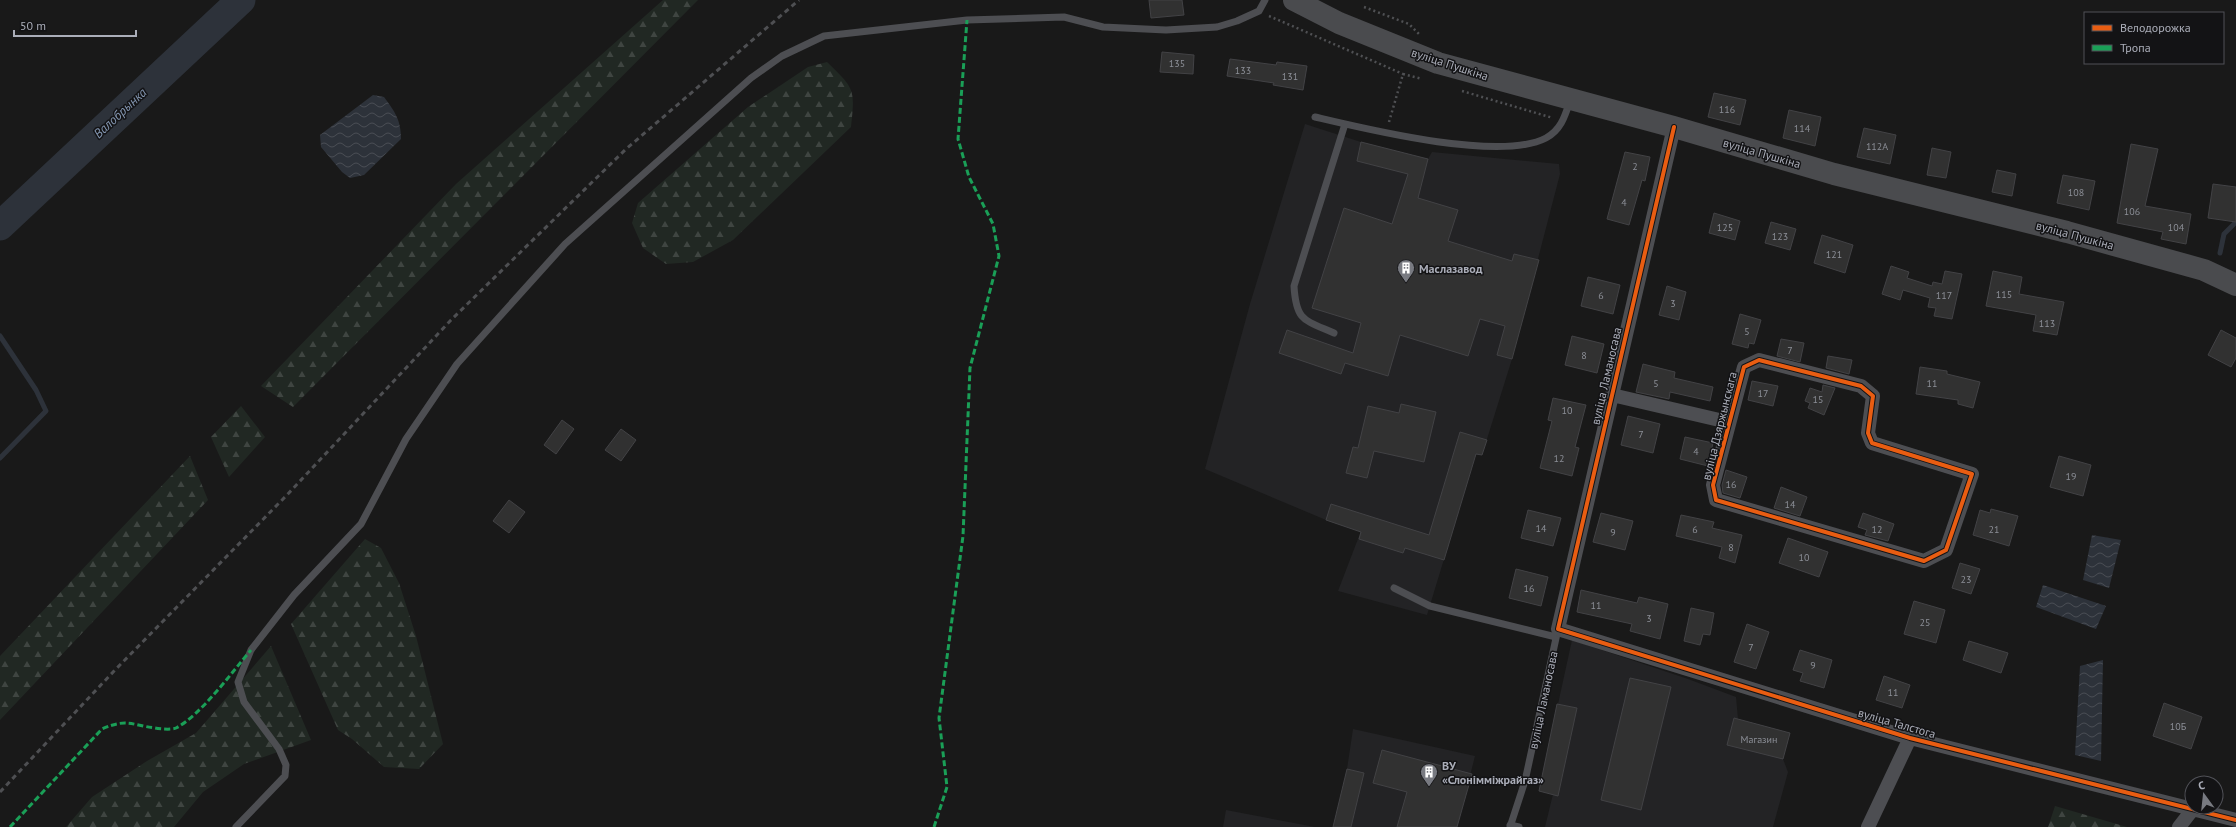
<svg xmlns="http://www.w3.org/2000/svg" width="2236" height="827" font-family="'PT Sans',sans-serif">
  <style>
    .built { fill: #232325 }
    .forest { fill: url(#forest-firs) }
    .water { fill: url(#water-waves) }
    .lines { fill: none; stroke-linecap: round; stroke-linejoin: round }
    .stream { stroke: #2d323a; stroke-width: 5 }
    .river { stroke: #2d323a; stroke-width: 29 }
    .building { fill: #313131; stroke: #424245 }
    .path { stroke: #4f5053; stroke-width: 2.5; stroke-dasharray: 2 3; stroke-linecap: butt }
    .service { stroke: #4d4e52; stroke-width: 7 }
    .minor { stroke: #4d4e52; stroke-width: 14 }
    .primary { stroke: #4a4b4e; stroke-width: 22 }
    .rail { stroke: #4e4f52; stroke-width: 3; stroke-dasharray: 5 4; stroke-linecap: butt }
    .quiet { stroke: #1a9f57; stroke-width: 3; stroke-dasharray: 6 3; stroke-linecap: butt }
    .cycleway-casing { stroke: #131315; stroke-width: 6 }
    .cycleway { stroke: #e95d12; stroke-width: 4 }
    .labels { text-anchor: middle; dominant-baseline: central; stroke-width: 3; stroke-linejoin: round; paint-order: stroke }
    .number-label { font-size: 10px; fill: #8c8f97 }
    .street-label { font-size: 12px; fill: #abaeb9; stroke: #131315 }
    .poi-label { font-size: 12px; font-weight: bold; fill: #abaeb9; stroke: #131315; text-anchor: start }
    .water-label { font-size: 13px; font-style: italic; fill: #8497b2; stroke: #131315 }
  </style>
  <defs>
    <pattern id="forest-firs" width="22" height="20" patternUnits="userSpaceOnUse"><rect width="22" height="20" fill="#212823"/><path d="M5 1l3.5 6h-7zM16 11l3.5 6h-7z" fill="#3f4541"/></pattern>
    <pattern id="water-waves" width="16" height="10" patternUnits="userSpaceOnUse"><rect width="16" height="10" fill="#2d323a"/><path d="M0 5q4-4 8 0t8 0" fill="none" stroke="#494d54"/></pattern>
  </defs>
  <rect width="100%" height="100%" fill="#191919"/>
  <path class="built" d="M1305,124l56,18 67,17 4,-7 127,12 1,10 -48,185 -30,96 -6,-1 -49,161 -89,-24 23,-60 -35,-11 -121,-51 45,-165z
    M1572,640l116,39 48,18 2,22 52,14 -7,26 5,13 -15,55h-228l8,-33 -14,-3z
    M1353,729l122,27 -18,71h-124l14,-58z
    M1226,810l89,17h-92z"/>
  <path class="forest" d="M663,0h35l-405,407 -32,-21 195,-202z
    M827,62c28,27 28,27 24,65l-118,113 -40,22 -27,2 -23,-16 -11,-25 6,-20 110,-96 60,-40z
    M241,406l24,31 -36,40 -18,-40z
    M190,456l18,44 -208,220v-64z
    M365,539l16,9 18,35 17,53 27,108 -24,25 -35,-2 -32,-28 -14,-9 -47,-106z
    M271,646l40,94 -67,24 -41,28 -29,35h-108l26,-30 55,-36 49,-28z
    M2055,806l72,21h-79z"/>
  <path class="water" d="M373,95l11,2c11,15 17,23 17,42l-37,36 -14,3 -8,-6 -21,-25 -1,-12z
    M2092,535l29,5 -12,48 -26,-8z
    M2043,585l63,21 -10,23 -60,-22z
    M2103,660l-2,101 -26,-6 5,-89z"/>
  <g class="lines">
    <path class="stream" d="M2220,253l4,-19 12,-12
      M0,336l36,54 10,21 -46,47"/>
    <path class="river" d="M0,226l241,-226"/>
  </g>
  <path class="building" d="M1149,0h33l2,15 -33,3z
    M1162,52l32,3 -1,19 -33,-2z
    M1230,59l46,6 1,-3 30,4 -4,24 -30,-5 1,-2 -47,-7z
    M1714,93l32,7 -6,25 -32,-8z
    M1789,110l32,7 -6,29 -32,-8z
    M1864,128l32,7 -6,29 -33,-7z
    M1361,142l67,17 -10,39 40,12 -10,31 64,20 2,-7 25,6 -27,99 -15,-4 8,-29 -25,-7 -12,37 -68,-21 -12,41 -43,-13 -4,11 -62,-21 8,-23 66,23 8,-30 -49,-15 32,-100 48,16 16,-50 -51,-13z
    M2131,144l27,5 -13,57 46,8 -5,30 -25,-5 2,-7 -46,-9z
    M1932,148l19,4 -5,26 -19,-3z
    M1625,152l25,5 -5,24 -3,-1 -13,45 -22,-6z
    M1997,170l19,4 -4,22 -20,-4z
    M2063,175l32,6 -6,29 -32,-7z
    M2213,184l23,3v35l-28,-4z
    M1714,213l26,8 -5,19 -26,-7z
    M1771,222l25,7 -6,21 -25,-7z
    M1822,235l31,10 -8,28 -31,-10z
    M1891,266l18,6 -2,6 25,8 1,-4 9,2 3,-13 17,3 -10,45 -18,-3 2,-8 -8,-1 2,-9 -27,-8 -3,10 -18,-6z
    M1993,271l29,6 -3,17 45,8 -7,33 -24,-4 3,-16 -50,-9z
    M1588,277l32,8 -7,29 -32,-8z
    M1667,286l19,6 -7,28 -20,-5z
    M1740,314l21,6 -7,24 -5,-1 -1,5 -16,-4z
    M2221,330l15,8v20l-5,9 -23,-12z
    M1572,336l32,8 -7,29 -32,-8z
    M1781,339l23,4 -4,19 -23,-6z
    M1828,356l24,4 -3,14 -23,-6z
    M1643,364l32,8 -1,6 39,9 -3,14 -40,-9 -1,7 -33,-7z
    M1920,367l27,4v3l33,8 -7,26 -15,-4v-4l-42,-6z
    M1752,381l26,5 -5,20 -25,-6z
    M1823,385l12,3 -11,27 -16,-7 2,-5 -5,-2 5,-13 12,4z
    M1553,398l33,7 -11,42 4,1 -7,28 -32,-8 12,-47 -4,-1z
    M1401,404l35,8 -12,50 -50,-11 -7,27 -21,-5 7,-26 5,1 10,-42 31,7z
    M1628,416l32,8 -7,29 -32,-8z
    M562,420l12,9 -18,25 -12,-9z
    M621,429l15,11 -15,21 -16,-11z
    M1460,432l27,8 -5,15 -6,-1 -32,106 -39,-12 -2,5 -44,-14 2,-7 -35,-12 5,-16 98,31z
    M1685,437l28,6 -5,23 -28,-7z
    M2059,456l32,9 -8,31 -33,-9z
    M1726,470l21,7 -7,21 -17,-5 -1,-8z
    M1781,487l26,10 -7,19 -26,-8z
    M509,500l16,12 -16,21 -16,-12z
    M1991,509l27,7 -9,30 -36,-11 7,-25 10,3z
    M1528,510l33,8 -8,28 -32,-8z
    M1601,513l32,8 -8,29 -32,-8z
    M1863,513l31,11 -6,17 -23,-6 2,-5 -9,-3z
    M1681,515l33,7 -2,6 30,7 -7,28 -16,-5 3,-11 -46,-11z
    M1788,538l40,14 -9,25 -40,-14z
    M1960,563l20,6 -9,25 -19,-6z
    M1516,569l32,8 -7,29 -32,-8z
    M1581,590l56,13 2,-6 29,7 -8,35 -30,-8 2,-7 -55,-12z
    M1914,601l31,9 -9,33 -32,-9z
    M1691,608l23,5 -4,22 -7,-1 -3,11 -16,-4z
    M1747,624l22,8 -13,37 -22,-7z
    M1969,641l39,12 -7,20 -38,-13z
    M1800,650l32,10 -8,28 -24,-7 3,-8 -10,-3z
    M1884,676l26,9 -8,23 -26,-8z
    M1630,678l41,9 -30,123 -40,-10z
    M2164,703l38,14 -11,32 -38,-13z
    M1557,704l20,4 -19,88 -19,-5z
    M1734,718l56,15 -7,26 -56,-14z
    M1382,750l90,24 -15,53h-60l10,-35 -34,-9z
    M1347,769l17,4 -13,54h-18z"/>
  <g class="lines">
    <path class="path" d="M1364,7l45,17 10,10
      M1269,16l134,58
      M1462,91l91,27
      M1389,122l14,-48 19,5"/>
    <path class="service" d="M1315,117c51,12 185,45 231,21 15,-8 19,-22 24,-37
      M1334,333c-30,-13 -38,-12 -40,-47l51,-162
      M1394,588l36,18 126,31
      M1510,825l9,2
      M236,827l49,-51 1,-11 -7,-16 -35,-47 -6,-20 13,-32 43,-55 67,-71 45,-85 51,-75 108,-120 186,-166 31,-22 42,-20 143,-16 97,-3 39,10 63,3 51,-3 20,-6 22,-10 6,-11
      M1510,827l15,-46 33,-152"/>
    <path class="minor" d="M1674,127l-116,502 352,109 326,82
      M1759,360l102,26 12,10 -5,37 4,10 100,31 -26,76 -22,11 -208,-61 -3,-15 31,-118z
      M1612,395l116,27
      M1868,827l42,-89
      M2179,827l14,-18"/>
    <path class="primary" d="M1294,0l45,23 99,40 236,64 160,47 233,58 137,38 32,15"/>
    <path class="rail" d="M0,792l115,-122 171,-174 165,-176 174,-170 174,-150"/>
    <path class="quiet" d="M10,827l92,-98c25,-11 29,-4 53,-1 5,1 17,2 21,0 25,-13 56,-56 75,-78
      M934,827l13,-40 -8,-69 24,-182 7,-168 29,-112 -6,-32 -24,-47 -11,-38 9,-119"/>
    <g class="cycleway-casing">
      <path id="cycleway" d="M1674,127l-116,502 352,109 326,82
        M1759,360l102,26 12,10 -5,37 4,10 100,31 -26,76 -22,11 -208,-61 -3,-15 31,-118z"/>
    </g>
    <use href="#cycleway" class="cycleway"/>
  </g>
  <defs>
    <g id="building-pin" transform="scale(0.9)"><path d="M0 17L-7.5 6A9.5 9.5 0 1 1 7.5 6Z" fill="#787a81" stroke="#131315"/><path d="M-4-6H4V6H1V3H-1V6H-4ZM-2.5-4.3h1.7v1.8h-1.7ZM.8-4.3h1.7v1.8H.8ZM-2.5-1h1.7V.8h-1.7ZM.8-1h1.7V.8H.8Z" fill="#fff"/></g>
  </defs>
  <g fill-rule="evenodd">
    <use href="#building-pin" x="1406" y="268"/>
    <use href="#building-pin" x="1429" y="772"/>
  </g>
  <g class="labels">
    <g class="number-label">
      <text x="1177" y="63">135</text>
      <text x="1243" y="70">133</text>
      <text x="1290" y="76">131</text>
      <text x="1727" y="109">116</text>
      <text x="1802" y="128">114</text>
      <text x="1877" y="146">112А</text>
      <text x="1635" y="166">2</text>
      <text x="2076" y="192">108</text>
      <text x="1624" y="202">4</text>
      <text x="2132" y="211">106</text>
      <text x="1725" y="227">125</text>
      <text x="2176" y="227">104</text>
      <text x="1780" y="236">123</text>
      <text x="1834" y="254">121</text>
      <text x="2004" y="294">115</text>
      <text x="1601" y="295">6</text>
      <text x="1944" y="295">117</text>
      <text x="1673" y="303">3</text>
      <text x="2047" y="323">113</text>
      <text x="1747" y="331">5</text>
      <text x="1790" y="350">7</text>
      <text x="1584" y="355">8</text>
      <text x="1656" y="383">5</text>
      <text x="1932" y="383">11</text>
      <text x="1763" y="393">17</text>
      <text x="1818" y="399">15</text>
      <text x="1567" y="410">10</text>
      <text x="1641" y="434">7</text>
      <text x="1696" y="451">4</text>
      <text x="1559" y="458">12</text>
      <text x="2071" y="476">19</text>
      <text x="1731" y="484">16</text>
      <text x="1790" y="504">14</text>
      <text x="1541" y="528">14</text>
      <text x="1695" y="529">6</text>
      <text x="1877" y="529">12</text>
      <text x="1994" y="529">21</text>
      <text x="1613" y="532">9</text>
      <text x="1731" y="547">8</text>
      <text x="1804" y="557">10</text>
      <text x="1966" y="579">23</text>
      <text x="1529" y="588">16</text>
      <text x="1596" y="605">11</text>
      <text x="1649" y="618">3</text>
      <text x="1925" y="622">25</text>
      <text x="1751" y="647">7</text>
      <text x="1813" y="665">9</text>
      <text x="1893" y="692">11</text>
      <text x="2178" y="726">10Б</text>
      <text x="1759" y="739">Магазин</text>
    </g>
    <g class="street-label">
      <text transform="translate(1450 64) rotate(18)">вуліца Пушкіна</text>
      <text transform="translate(1762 153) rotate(16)">вуліца Пушкіна</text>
      <text transform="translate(2075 235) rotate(15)">вуліца Пушкіна</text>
      <text transform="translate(1606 376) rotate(-77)">вуліца Ламаносава</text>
      <text transform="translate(1719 426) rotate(-76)">вуліца Дзяржынскага</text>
      <text transform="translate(1543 700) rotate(-78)">вуліца Ламаносава</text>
      <text transform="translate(1897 723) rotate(16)">вуліца Талстога</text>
    </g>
    <g class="poi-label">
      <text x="1419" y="268">Маслазавод</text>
      <text x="1442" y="765">ВУ<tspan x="1442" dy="14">«Слонімміжрайгаз»</tspan></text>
    </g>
    <g class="water-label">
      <text transform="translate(120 113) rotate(-43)">Валобрынка</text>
    </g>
  </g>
  <rect x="2084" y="12" width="140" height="52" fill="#131315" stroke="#505157"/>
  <rect x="2092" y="25" width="20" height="6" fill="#e95d12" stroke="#505157"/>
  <text x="2120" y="32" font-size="12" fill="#abaeb9">Велодорожка</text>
  <rect x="2092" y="45" width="20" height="6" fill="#1a9f57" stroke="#505157"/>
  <text x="2120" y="52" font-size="12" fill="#abaeb9">Тропа</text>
  <g transform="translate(2204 795) rotate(345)"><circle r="19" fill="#131315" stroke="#505157"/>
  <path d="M0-3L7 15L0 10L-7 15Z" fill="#787a81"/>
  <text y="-6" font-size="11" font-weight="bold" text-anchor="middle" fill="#abaeb9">С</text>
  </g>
  <path d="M14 30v6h122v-6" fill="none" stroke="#abaeb9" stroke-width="2"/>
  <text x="20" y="30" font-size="12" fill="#abaeb9" stroke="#131315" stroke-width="3" paint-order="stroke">50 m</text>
</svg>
